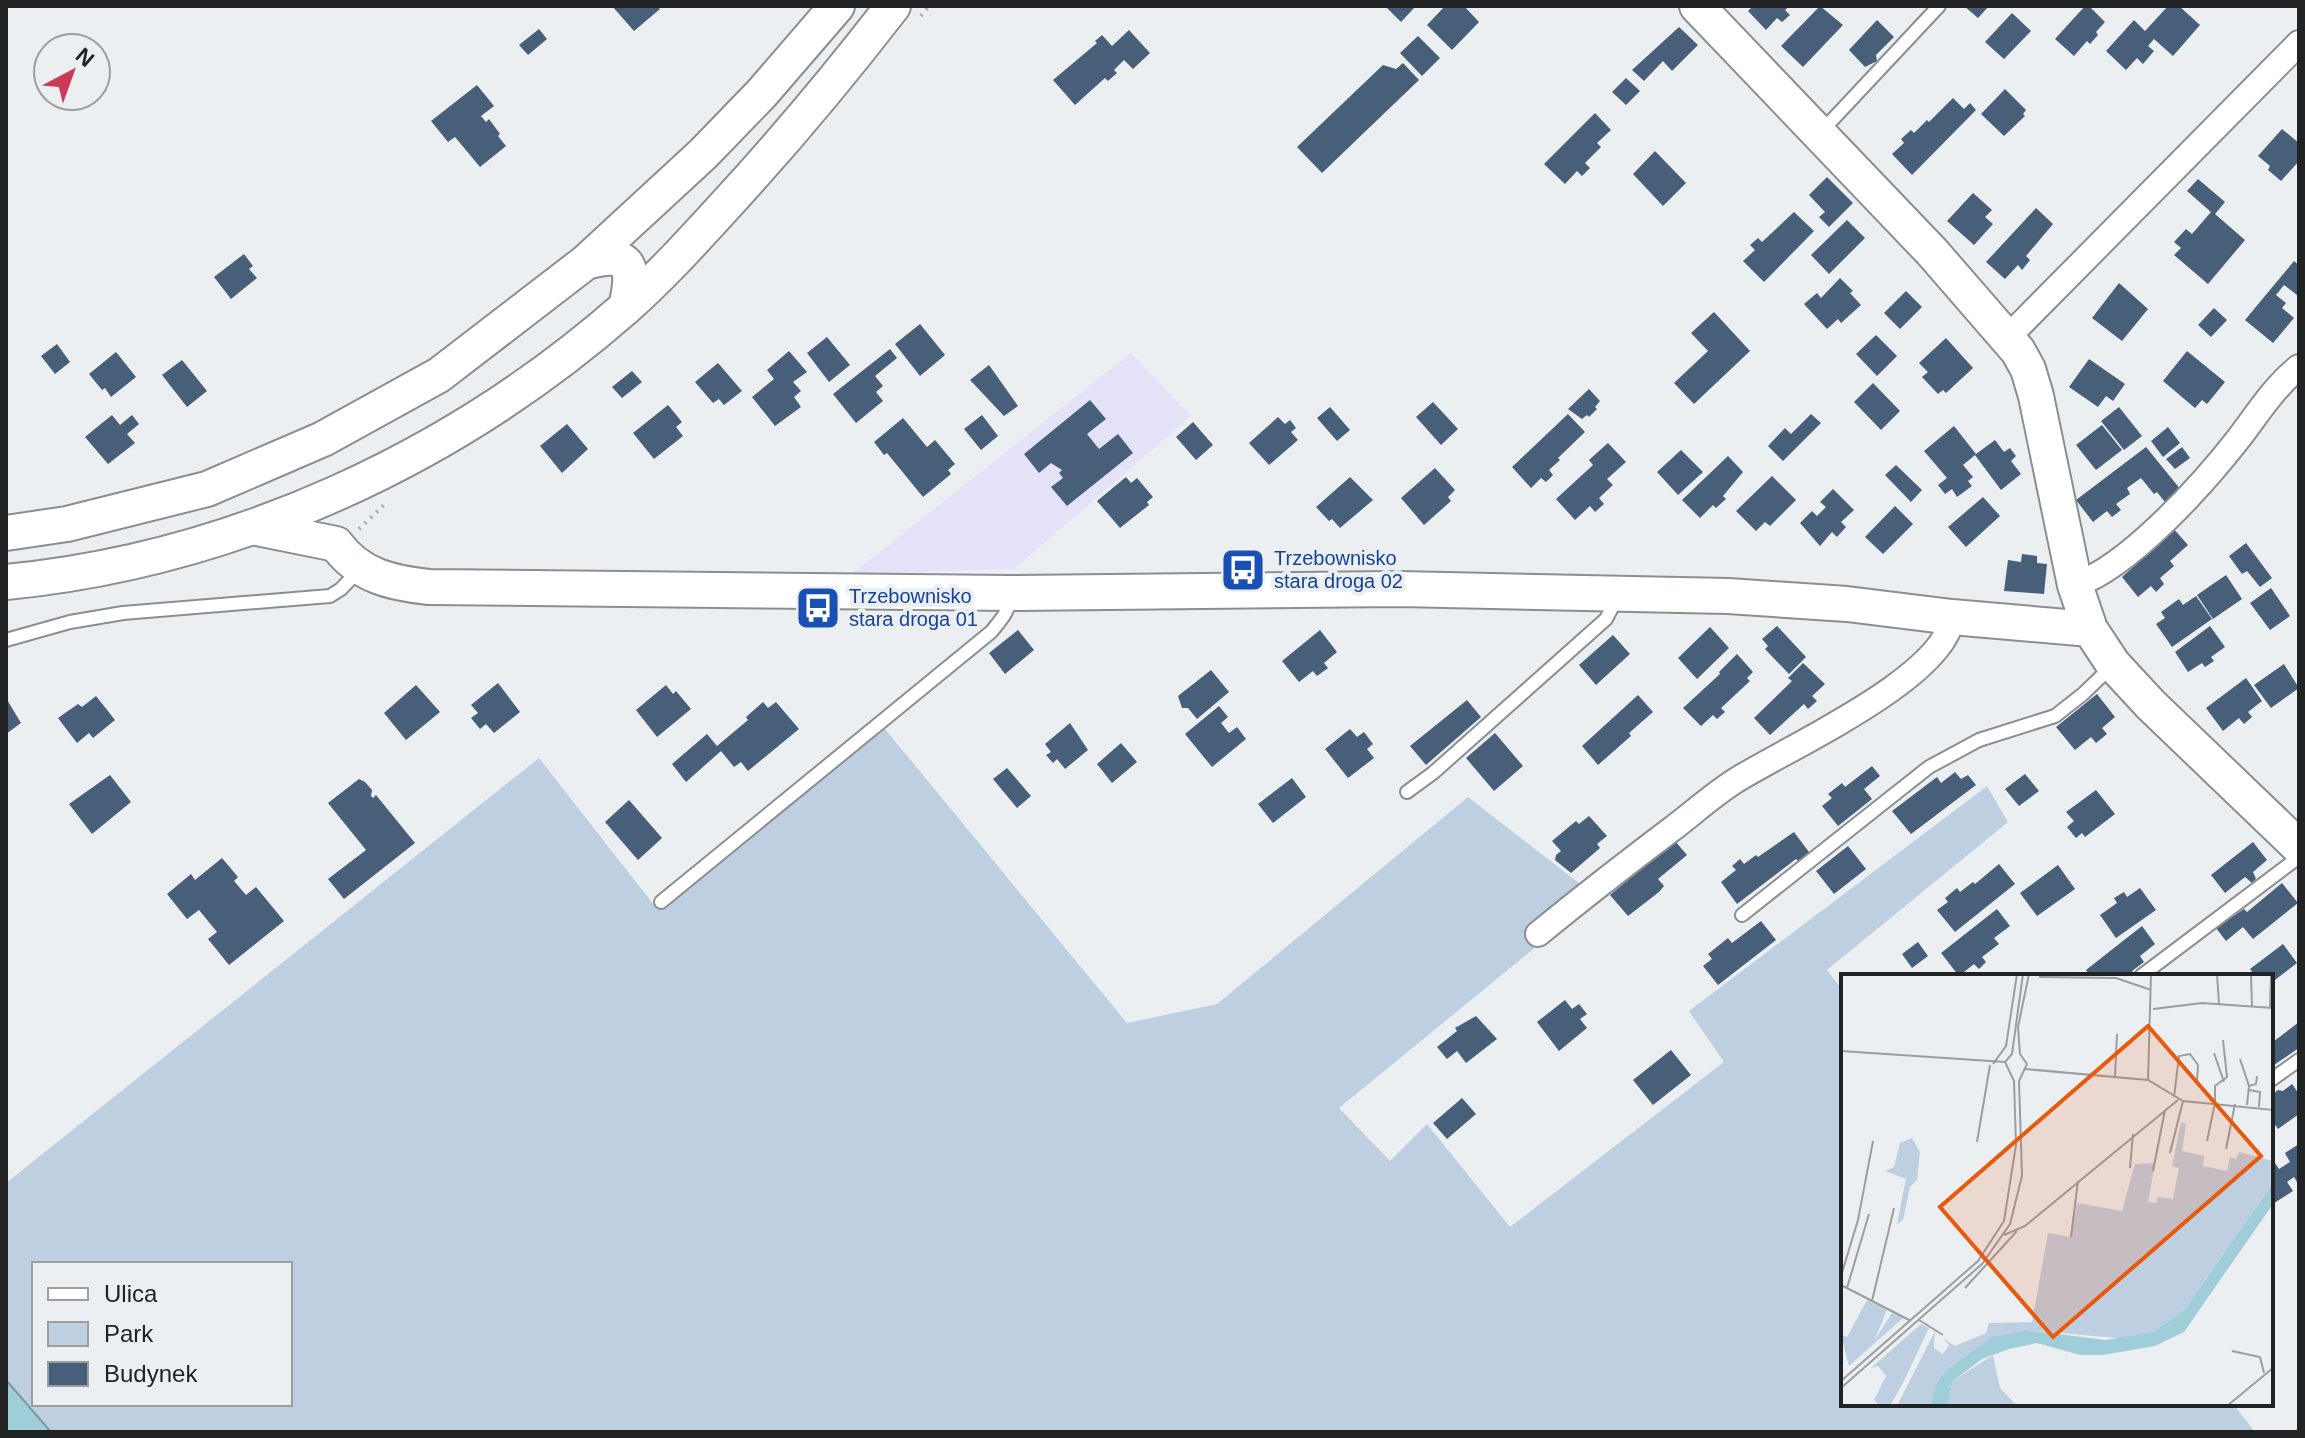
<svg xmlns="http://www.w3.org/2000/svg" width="2305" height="1438" font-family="Arial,sans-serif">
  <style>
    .commercial { fill: #e4e2f8 }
    .green { fill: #bfcfe2; fill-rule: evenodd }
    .water { fill: #9fced9; stroke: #799aa2; stroke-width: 2 }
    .building { fill: #485f79 }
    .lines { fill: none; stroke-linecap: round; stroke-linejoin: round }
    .lane-casing { stroke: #8b8e91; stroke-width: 16 }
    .street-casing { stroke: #8b8e91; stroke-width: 28 }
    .secondary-casing { stroke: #8b8e91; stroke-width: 38 }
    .path { stroke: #a7aaac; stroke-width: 4; stroke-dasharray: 2 6; stroke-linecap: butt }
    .lane { stroke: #fff; stroke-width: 12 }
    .street { stroke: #fff; stroke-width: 24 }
    .secondary { stroke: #fff; stroke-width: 34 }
    .labels { text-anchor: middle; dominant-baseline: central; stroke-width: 8; stroke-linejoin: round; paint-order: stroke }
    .transit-label { font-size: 20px; fill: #164399; stroke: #eceff2; text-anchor: start }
    .inset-road { fill: none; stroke: #9b9d9f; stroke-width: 2 }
    .view { fill: #e8590c; fill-opacity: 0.15; stroke: #e8590c; stroke-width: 4 }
    .inset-edge { fill: none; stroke: #212223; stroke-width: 4 }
  </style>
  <rect width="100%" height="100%" fill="#eceff2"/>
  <path class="commercial" d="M1131,353l60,63 -177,153 -162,5z"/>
  <path class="green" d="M885,729l242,294 90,-19 251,-207 129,100 -258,211 51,53 37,-37 83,103 214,-165 -35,-51 298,-225 21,36 -181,148 16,21v413h390l22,28h-2204l-45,-52v-197l533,-425 118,151zM34,1264h256v140h-256z"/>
  <path class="water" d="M6,1380l45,52h-45z"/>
  <path class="building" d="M612,6h45l3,3 -26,22z
    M1385,6h31l-15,16z
    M1445,6h19l15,16 -27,28 -25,-25z
    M1753,6h37l-5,4 5,5 -8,7 -5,-4 -11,12 -18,-19z
    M1820,6l23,19 -40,42 -22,-21z
    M1964,6h25l-11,12z
    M2085,6h4l16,16 -9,10 2,3 -8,9 -3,-3 -13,15 -19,-17z
    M2168,6h11l21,19 -27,31 -19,-17 -6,7 6,5 -11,13 -6,-6 -11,12 -20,-19 28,-31 11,11z
    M2012,13l19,18 -27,28 -19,-17z
    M1877,20l17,17 -18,18 1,6 -12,6 -16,-17z
    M1679,27l19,18 -26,26 -9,-10 -19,20 -12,-11z
    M539,29l8,10 -19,16 -9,-10z
    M1129,30l21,23 -17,16 -9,-9 -10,10 3,3 -9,8 -3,-3 -30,27 -22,-25 44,-37 -2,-2 7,-6 10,11z
    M1418,36l22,22 -18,18 -22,-23z
    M1403,63l16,17 -97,93 -25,-26 86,-82 13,4z
    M1626,78l14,13 -14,14 -14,-13z
    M477,85l17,21 -13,10 5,6 3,-3 11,15 -2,2 8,10 -26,21 -25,-30 -7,5 -17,-21z
    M2005,89l21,21 -3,4 2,2 -21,20 -23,-22z
    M1953,98l11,11 6,-6 6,7 -64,65 -20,-21 12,-11 -3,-4 10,-9 3,3 13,-13 2,2z
    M1595,113l16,17 -14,13 4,4 -16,16 5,5 -8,8 -5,-5 -12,13 -21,-20z
    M2282,129l17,14v18l-18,20 -13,-11 2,-4 -12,-10z
    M1655,151l31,32 -23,23 -30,-32z
    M1827,177l26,26 -24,24 -10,-10 6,-5 -16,-17z
    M2198,179l27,23 -10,12 30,26 -37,44 -34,-29 7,-7 -7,-6 12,-13 6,5 19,-22 -24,-21z
    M1973,193l19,17 -7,7 8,7 -19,21 -27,-24z
    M2036,208l17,16 -27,32 4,4 -8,10 -4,-5 -13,14 -19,-17z
    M1794,212l20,19 -50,51 -21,-21 12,-11 -5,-5 8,-7 4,4z
    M1847,220l18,18 -36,36 -18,-19z
    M244,254l9,12 -4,3 8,9 -26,21 -17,-22z
    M2294,261l5,4v28l-2,2 -13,-10 -8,10 10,8 -4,5 12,10 -21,25 -28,-23z
    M1840,278l13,13 -3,2 11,12 -20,18 -3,-4 -11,10 -23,-25 13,-11 4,5z
    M2119,283l29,26 -26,32 -30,-23z
    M1906,291l16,16 -22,22 -16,-16z
    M2214,308l13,12 -16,17 -13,-12z
    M1714,312l36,39 -56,53 -20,-21 34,-32 -17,-18z
    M920,324l25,31 -25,21 -25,-32z
    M1876,335l21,21 -20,20 -21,-22z
    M827,337l23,28 -21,17 -22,-29z
    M1946,338l27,30 -27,25 -3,-3 -5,4 -16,-17 6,-5 -9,-9z
    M57,344l13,18 -15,12 -14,-18z
    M890,349l7,9 -22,18 8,10 -7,6 7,9 -27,22 -23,-29z
    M789,351l18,21 -14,10 8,9 -7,6 7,10 -26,19 -23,-29 22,-18 -7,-9z
    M2187,351l38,31 -18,22 -5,-4 -7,8 -32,-27z
    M116,352l20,25 -25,20 -6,-9 -3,2 -13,-16z
    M2089,359l36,25 -12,17 -7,-5 -8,11 -29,-20z
    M182,360l25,31 -20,16 -25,-32z
    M718,363l24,28 -18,14 -5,-6 -6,4 -18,-21z
    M989,365l29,41 -14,10 -34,-36z
    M632,371l10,11 -20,16 -10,-11z
    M1873,383l27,28 -19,19 -27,-28z
    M1589,389l11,12 -5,6 2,2 -8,8 -2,-2 -5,4 -14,-10z
    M1090,400l16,19 -19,15 12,15 19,-15 15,19 -66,53 -16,-19 12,-9 -4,-5 3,-3 -11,-7 -12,10 -15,-19z
    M1433,402l25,27 -17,16 -25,-28z
    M668,405l14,17 -6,5 7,9 -29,23 -21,-26z
    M1330,407l20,23 -13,11 -20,-23z
    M2119,407l23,29 -18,14 -23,-29z
    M1568,414l17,18 -27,26 2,2 -11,10 4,5 -7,7 -5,-4 -10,10 -19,-21z
    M1811,414l10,9 -38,38 -15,-15 17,-18 6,6z
    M112,415l8,10 12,-10 7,9 -12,10 8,9 -27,21 -23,-27z
    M982,415l16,21 -17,14 -17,-21z
    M1278,417l7,7 5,-4 6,8 -5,4 7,8 -29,25 -20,-22z
    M903,418l24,29 8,-7 20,24 -7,6 3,4 -28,23 -36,-44 -3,2 -10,-13z
    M1193,422l20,23 -17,15 -20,-23z
    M567,424l21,25 -26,24 -22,-27z
    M2102,425l20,25 -26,20 -20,-25z
    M1954,426l22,28 19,-14 9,12 6,-4 6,8 -5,5 10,13 -20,16 -26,-35 -12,10 10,12 -5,4 4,5 -15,11 -5,-8 -7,5 -7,-9 9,-7 -23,-27z
    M2168,427l12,16 -17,14 -12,-16z
    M1608,443l18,19 -19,17 6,6 -14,13 5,6 -9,8 -5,-6 -15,14 -19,-21 37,-34 -4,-5z
    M2146,447l35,43 -16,12 -8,-10 -3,2 -13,-16 -14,10 3,6 -14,10 5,6 -9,7 -5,-6 -14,11 -17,-22z
    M2182,447l8,11 -15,11 -9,-10z
    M1681,450l22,22 -25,23 -21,-23z
    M1728,456l15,16 -20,24 3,3 -10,9 -3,-3 -13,13 -18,-18z
    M1896,465l26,25 -11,12 -26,-27z
    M1435,468l20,22 -7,7 3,4 -27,24 -23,-27z
    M1772,476l24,24 -26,26 -5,-4 -9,9 -20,-20z
    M1126,477l5,6 6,-5 16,19 -6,5 2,3 -29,23 -23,-27z
    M1350,477l23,23 -33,28 -8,-9 -3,2 -13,-14z
    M1833,489l21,21 -13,12 5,5 -9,10 -5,-5 -12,14 -20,-23 12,-12 5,5 9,-9 -6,-5z
    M1983,497l17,19 -34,31 -18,-20z
    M1895,506l18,18 -30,30 -18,-17z
    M2172,527l16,18 -18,16 4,5 -14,12 4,6 -8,8 -5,-6 -13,11 -16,-20 35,-31 -3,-3z
    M2246,543l26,35 -12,9 -13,-16 -5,3 -13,-18z
    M2022,554l15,2v7l10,1 -3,30 -40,-3 4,-31 13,2z
    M2226,575l16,24 -29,20 -16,-24z
    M2271,588l19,28 -20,14 -20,-27z
    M2196,596l16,23 -40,28 -16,-23 9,-6 -4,-6 18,-13 4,6z
    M1777,626l29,31 -17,17 -24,-25 3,-3 -6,-7z
    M2210,626l15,21 -14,10 3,4 -9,6 -3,-4 -14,9 -13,-20z
    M1710,627l19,21 -32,31 -19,-21z
    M1018,630l16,20 -29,24 -16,-21z
    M1320,630l17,22 -13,11 4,5 -11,8 -4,-5 -14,11 -17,-21z
    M1613,635l17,19 -34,31 -17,-20z
    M1737,654l16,18 -6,6 3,3 -29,27 4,4 -8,7 -4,-4 -12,11 -18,-18 37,-34 -1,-2z
    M1803,663l22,21 -13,12 5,5 -9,8 -4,-5 -34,31 -16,-17 38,-37 -4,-3z
    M2284,664l15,24 -28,20 -17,-23z
    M1211,670l18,22 -32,27 -9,-11h-6l-4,-12z
    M2246,678l16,23 -14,11 4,5 -8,7 -5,-6 -16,13 -17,-23z
    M498,683l22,29 -26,21 -8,-9 -6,5 -9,-11 7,-5 -7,-8z
    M416,685l24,27 -34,28 -22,-27z
    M666,685l7,9 3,-3 15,18 -34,28 -21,-27z
    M2097,694l18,23 -13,11 5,6 -11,9 -5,-6 -16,13 -19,-23z
    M1638,695l15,17 -24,21 2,3 -33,29 -16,-19z
    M96,696l19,24 -22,18 -4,-5 -12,10 -19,-25 20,-14 4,3z
    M6,698l15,25 -15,11z
    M1467,700l14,17 -55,48 -16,-19z
    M763,702l5,6 8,-6 23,27 -51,42 -7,-9 -7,5 -13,-16 -35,31 -14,-18 35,-30 10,12 31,-26 -2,-3z
    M1219,706l9,11 -7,6 8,10 8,-6 9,12 -34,28 -27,-33z
    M1070,723l18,27 -23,19 -8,-10 -4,4 -7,-8 5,-3 -6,-8z
    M1350,729l7,8 7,-5 9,12 -6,5 7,9 -26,20 -23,-29z
    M1495,733l28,33 -29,25 -28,-33z
    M1121,743l16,19 -25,21 -15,-19z
    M1872,766l8,10 -16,13 8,10 -34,27 -16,-20 10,-8 -4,-4 14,-11 3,4z
    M1007,768l24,28 -14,12 -24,-29z
    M1955,772l6,7 7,-4 8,10 -65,49 -19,-23 45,-34 4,6z
    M2025,774l14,17 -20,15 -14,-17z
    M110,775l21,27 -39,32 -23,-30z
    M1292,778l14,19 -33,26 -15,-19z
    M359,779l6,3 7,8 -1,6 2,2 3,-3 39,48 -71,56 -16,-20 38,-29 -38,-47z
    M2096,790l19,24 -30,23 -3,-4 -6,5 -9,-11 7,-6 -8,-9z
    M629,800l33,38 -24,22 -33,-38z
    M1589,816l18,20 -10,8 3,4 -29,25 -16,-13 1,-5 5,-4 -9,-10 24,-20 3,3z
    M1794,832l15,20 -11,9 -2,-2 -59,45 -16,-22 15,-12 -4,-4 8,-7 4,5 12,-9 2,2z
    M1675,841l12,14 -29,24 6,7 -5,6 -31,24 -18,-21z
    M2253,842l14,18 -14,12 3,7 -4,4 -7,-6 -20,16 -14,-18z
    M1848,846l18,23 -32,25 -18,-23z
    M222,858l16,19 -4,4 12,14 10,-8 28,34 -55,44 -21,-26 9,-7 -18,-22 -12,9 -20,-25 24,-20 4,6z
    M1999,864l16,20 -60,48 -18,-22 11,-8 -3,-4 12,-10 3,4 13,-10 2,2z
    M2058,865l17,24 -38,27 -17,-23z
    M2282,883l16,20 -45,36 -10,-12 -17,14 -10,-13 28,-19 3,3z
    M2140,888l16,22 -40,28 -16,-23 17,-12 -3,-5 10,-6 3,5z
    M1997,909l13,17 -16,12 5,6 -17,13 4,5 -7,7 -5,-5 -15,12 -18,-23z
    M1761,921l15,19 -58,45 -15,-19 9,-7 -4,-5 20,-16 4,5z
    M2142,926l13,18 -15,12 4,6 -12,9 4,5h-46l-4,-6z
    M1918,942l10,14 -16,12 -10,-14z
    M2283,944l14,19 -26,20v-7h-16l-5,-7z
    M1565,1000l7,9 7,-5 8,10 -7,5 7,9 -28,23 -22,-29z
    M1476,1016l21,23 -31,24 -9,-12 -10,8 -10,-12 20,-16 -2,-3z
    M2299,1022v26l-28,19v-29l2,4z
    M1671,1050l20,25 -38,30 -20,-25z
    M2292,1084l7,10v20l-21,15 -7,-10v-12l4,-3 -3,-5 1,-5 5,-4 5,1z
    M1462,1098l14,16 -29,25 -14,-16z
    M2299,1144v41l-5,-8 -7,5 6,9 -22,14v-48l8,12 11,-7 -5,-9z"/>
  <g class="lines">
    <g class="lane-casing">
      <path id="lane" d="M1821,132l118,-126
        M6,640l64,-18 53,-9 207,-17 11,-7 19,-20
        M1407,792l26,-19 173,-154 8,-15 -1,-8
        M661,902l330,-270c9,-11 19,-21 19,-36
        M1742,915l187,-148 50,-27 76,-24 28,-22 30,-29
        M2141,976l158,-119
        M2271,1080l28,-20"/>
    </g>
    <g class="street-casing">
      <path id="street" d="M2008,337l291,-294
        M2075,585c54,-18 129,-102 164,-147 19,-25 36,-52 60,-71
        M1538,934c44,-36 89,-71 134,-105 21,-16 41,-34 63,-48 50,-32 211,-103 217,-164"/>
    </g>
    <g class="secondary-casing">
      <path id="secondary" d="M1697,6l236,247 85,98 10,18 8,27 39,189 15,44 23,35 38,41 148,142
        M586,262c44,-13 50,4 40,45
        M252,527l84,17c23,32 56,39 93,43l581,6 389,-4 329,7 119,8 105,13 138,12
        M6,533l61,-9 140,-35 116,-50 116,-64 147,-113 117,-108 59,-61 75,-87
        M6,582c228,-22 448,-124 619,-274 35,-31 66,-65 97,-99 60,-65 117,-133 171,-203"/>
    </g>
    <path class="path" d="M921,16l8,-10
      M359,529l28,-27"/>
    <use href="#lane" class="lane"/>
    <use href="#street" class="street"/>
    <use href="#secondary" class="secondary"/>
  </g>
  <defs>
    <g id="bus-square" transform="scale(2.3)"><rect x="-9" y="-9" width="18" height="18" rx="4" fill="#1a4fb4" stroke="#eceff2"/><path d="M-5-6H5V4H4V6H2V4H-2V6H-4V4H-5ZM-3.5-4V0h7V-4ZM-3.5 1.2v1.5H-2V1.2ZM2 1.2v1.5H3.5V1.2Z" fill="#fff"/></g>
  </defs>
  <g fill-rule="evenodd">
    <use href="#bus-square" x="1243" y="570"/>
    <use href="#bus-square" x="818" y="608"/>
  </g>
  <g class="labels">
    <g class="transit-label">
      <text x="1274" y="558">Trzebownisko<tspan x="1274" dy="23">stara droga 02</tspan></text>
      <text x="849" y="596">Trzebownisko<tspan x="849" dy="23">stara droga 01</tspan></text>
    </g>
  </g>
  <g transform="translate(1841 974)">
    <rect width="432" height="432" fill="#eceff2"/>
    <path d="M340,148l5,2 -4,27 22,5 -1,10 24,5 3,-14 6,2 3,-7 34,9v22l-88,126 -32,23 -25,7 -102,-9 -34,7 -46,33 -11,15 -5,21h-33l38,-75 -1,17 9,6 6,-9 -6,-7 12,8 31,-13 3,-10 43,-1 16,-89 23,4 6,-34 45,8 13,-47 20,-1 -7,39 9,1v-6l16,2 6,-31 -7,-2zM71,164l8,14 -3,28 -7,7 -7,33 -6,4 9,-45 -21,-8 9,-4 6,-24zM26,326l20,10 -13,31 18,-28 11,5 -54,48 -8,-31 6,2zM80,350l8,4 -26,55 -13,23h-10l-6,-6 12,-24 -8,-10 -7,2zM152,381l7,33 17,18h-70l6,-25z" fill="#bfcfe2"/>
    <path d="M432,209v21l-89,128 -29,14 -52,9h-23l-43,-12 -28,6 -27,10 -29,22 -6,25h-17l5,-21 11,-15 46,-33 34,-7 80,10 47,-8 32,-23z" fill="#9fced9"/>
    <path class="inset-road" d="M376,0l2,30M410,1l1,32M198,3l77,1 35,12M429,34l1,-34M312,35l49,-6 71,5M0,77l164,11M373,79l10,29M399,85l9,27M152,90l13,-18 11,-72M184,95l123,11 35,21 90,9v-21M274,102l2,-42M307,106l3,-106M408,116l11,2 -1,15M333,123l5,-41 11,-2 8,11 -1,16M374,129v-17l12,-9 -4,-37M406,131l2,-19 7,-2 1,-8M366,167l8,-38M136,168l13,-77M385,175l9,-45M329,179l13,-52M289,194l3,-34M312,197l12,-61M163,261l21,-9 153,-126M230,263l7,-56M0,302l17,-56 15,-79M0,311l70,36M6,314l22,-74M124,314l52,-57M31,327l22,-93M78,346l24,15M391,377l28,6 4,16M0,407l137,-120 26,-40 12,-76 -2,-64 -9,-19 7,-8 11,-80M0,414l141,-124 28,-40 12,-48 -3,-95 8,-17 -7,-10 -2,-27 11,-53M386,432l46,-38"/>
    <path class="view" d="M307,52l113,130 -208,181 -113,-130z"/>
    <rect width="432" height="432" class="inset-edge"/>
  </g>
  <rect width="2305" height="1438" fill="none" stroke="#212223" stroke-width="16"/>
  <rect x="32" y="1262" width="260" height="144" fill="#eceff2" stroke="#9b9d9f" stroke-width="2"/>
  <rect x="48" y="1288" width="40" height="12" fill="#ffffff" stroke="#9b9d9f" stroke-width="2"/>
  <text x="104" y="1302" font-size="24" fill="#212223">Ulica</text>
  <rect x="48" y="1322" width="40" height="24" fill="#bfcfe2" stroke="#9b9d9f" stroke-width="2"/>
  <text x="104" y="1342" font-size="24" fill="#212223">Park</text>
  <rect x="48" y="1362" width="40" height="24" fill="#485f79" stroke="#9b9d9f" stroke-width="2"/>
  <text x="104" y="1382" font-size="24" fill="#212223">Budynek</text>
  <g transform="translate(72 72) rotate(41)"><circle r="38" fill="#eceff2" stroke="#9b9d9f" stroke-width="2"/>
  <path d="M0-6L14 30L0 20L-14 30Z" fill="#cb3b57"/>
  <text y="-12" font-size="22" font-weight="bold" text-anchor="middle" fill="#212223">N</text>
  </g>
</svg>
